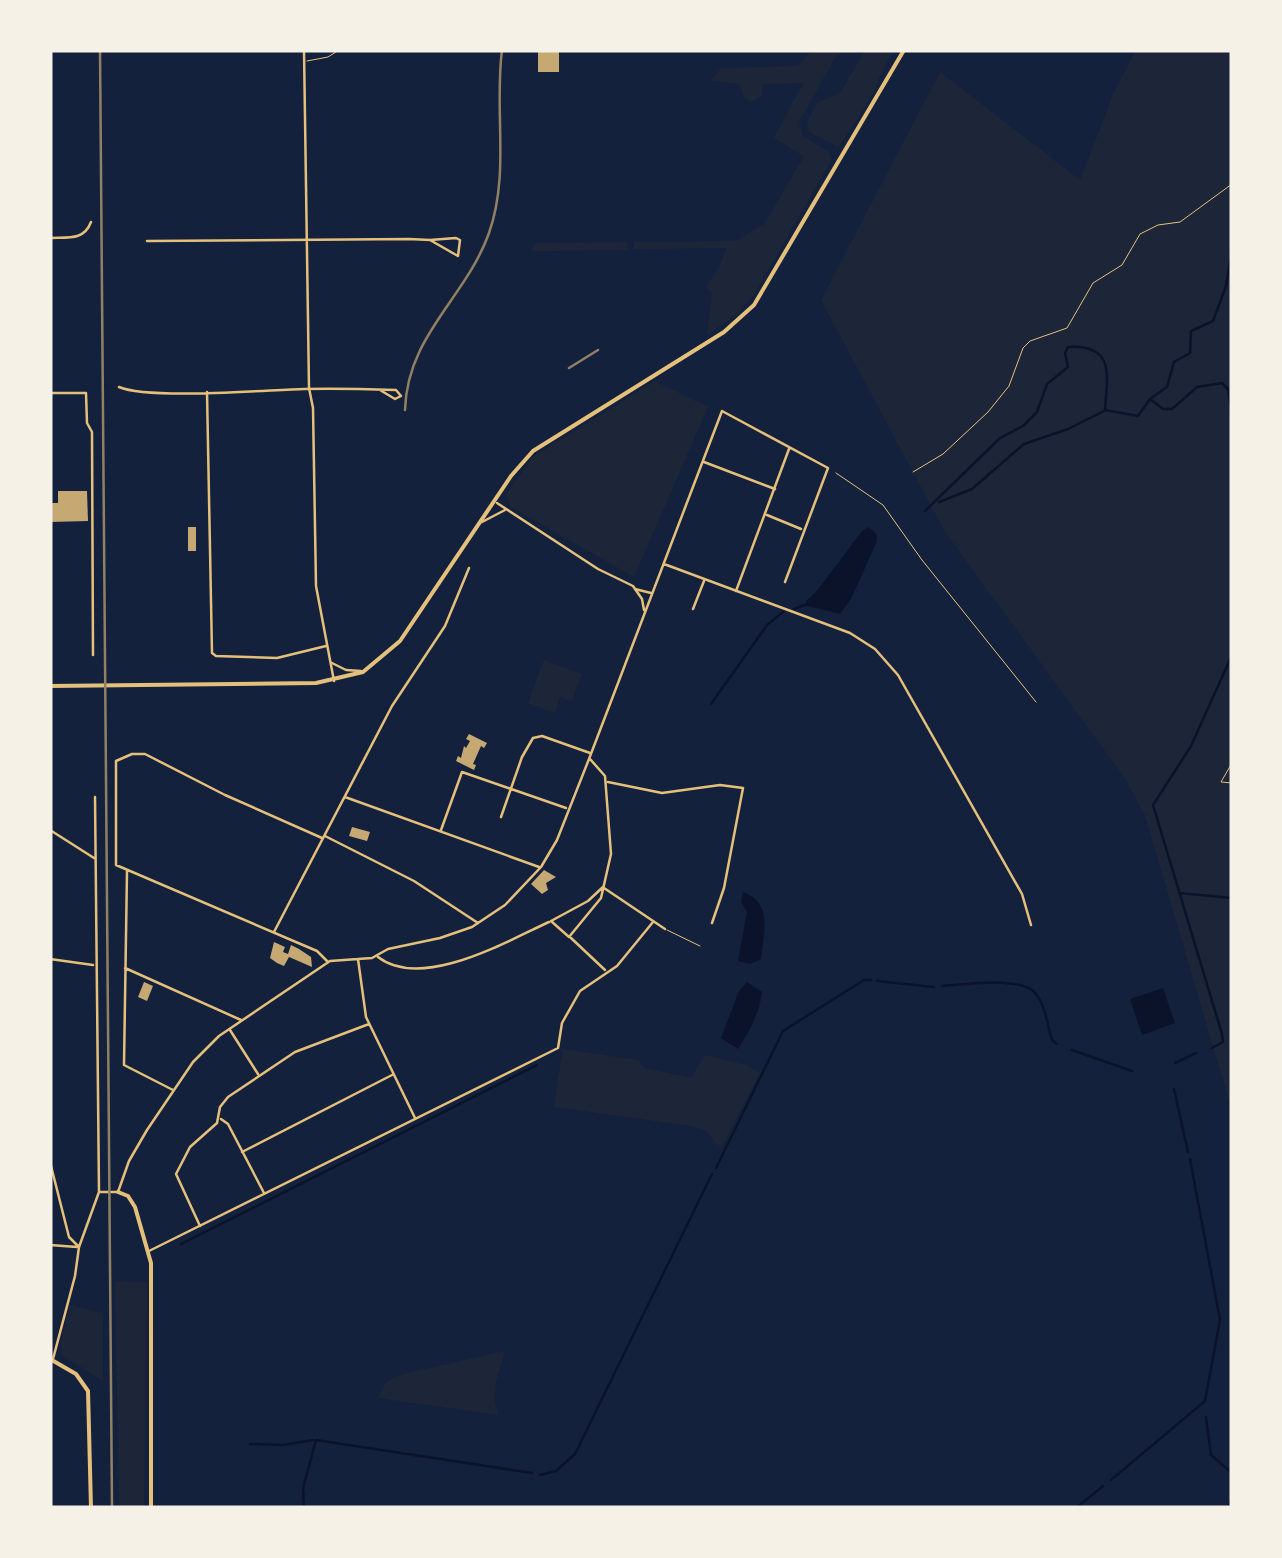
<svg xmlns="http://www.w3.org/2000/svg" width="1282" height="1558" font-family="Arial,sans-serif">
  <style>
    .green { fill: #1d2539 }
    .water { fill: #0b132b }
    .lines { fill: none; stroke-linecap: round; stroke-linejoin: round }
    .stream { stroke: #0b132b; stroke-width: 2.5 }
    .building { fill: #c6a872 }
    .path { stroke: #e5c07b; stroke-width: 1 }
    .service { stroke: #e5c07b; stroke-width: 1 }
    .minor { stroke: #e5c07b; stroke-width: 2.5 }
    .tertiary { stroke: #e5c07b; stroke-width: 4 }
    .secondary { stroke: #e5c07b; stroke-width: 4 }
    .rail { stroke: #918062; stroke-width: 2.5 }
  </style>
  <rect width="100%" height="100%" fill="#14213d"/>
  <path class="green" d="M812,50h33l-10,8 -36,64 4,14 26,16 3,7 -78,136 -17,19 -30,21 5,-42 -6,-6 15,-23 5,-16 -92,1v-7l102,-1 29,-18 39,-67 -30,-18 29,-55 -41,1v12l-11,6 -8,-5 -3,-13 -29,-3 10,-13 77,-2z
    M865,50h30c-12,14 -14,27 -22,43 -10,19 -22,36 -35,54l-29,-15 -2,-10 10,-19 24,-11z
    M1136,50h96v1061l-87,-296 -21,-38 -179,-245 -124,-232 119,-228 140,108 34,-88z
    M627,242v8l-95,1 2,-8z
    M655,381l53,26 -74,170 -123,-70 -5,-13 28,-38z
    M544,660l38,14 -10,27 -12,-4 -5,16 -27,-10z
    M563,1049l75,11 7,8 46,10 14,-23 41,10 14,8 -39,75 -16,-18 -14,-4 -137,-19z
    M115,1281l32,1 -3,226h-25z
    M70,1305l33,8v68l-41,-26 -2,-11z
    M505,1351c-6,21 -16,45 -6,64l-121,-17 8,-16 17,-8z"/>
  <path class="water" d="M869,527l8,8 -1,8 -25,56 -11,15 -33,-8 -1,-5 10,-9 46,-61z
    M743,892c30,10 21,41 18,67l-11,5 -12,-3 9,-49 -6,-10z
    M747,982l15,10c-3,22 -12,39 -24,57l-17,-11 18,-47z
    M1163,988l12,35 -33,12 -12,-36z"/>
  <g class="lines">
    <path class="stream" d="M1232,248l-6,38 -13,35 -22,10 -1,22 -16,9 -7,25 -17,12 13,10h9l25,-22 25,-4 6,6 4,28
      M939,502l33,-13 52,-45 44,-15 36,-18
      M925,511l75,-73 23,-12 14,-14 10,-28 21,-17 -3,-14 3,-6c48,-3 39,30 37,63l33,6 12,-17
      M794,609l13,-5
      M711,704l56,-79 16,-13
      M1179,893l53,5
      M877,981l57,6
      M942,986c21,-1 80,-11 94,8 9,11 12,32 16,46l5,4
      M1212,1048l11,-6 -1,-8 -69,-229 38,-59 41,-91
      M1072,1050l60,21
      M1175,1063l21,-10
      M1174,1089l14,63
      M716,1168l67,-137 81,-51h7
      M181,1244l356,-179
      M1206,1417l5,38 21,18
      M250,1444l33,1 30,-5
      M540,1475l16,-4 19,-17 137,-280
      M1111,1480l94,-79 15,-81 -30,-161
      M304,1508l-1,-20 13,-48 216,33
      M1076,1508l27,-22
      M1228,1508l4,-10"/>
  </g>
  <path class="building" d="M538,50h21v22h-21z
    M58,491h29l1,30 -38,1v-19h8z
    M188,527h8v24h-8z
    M469,734l18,9 -3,5 -3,-2 -8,18 3,1 -2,5 -18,-9 2,-5 3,2 3,-12 2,2 4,-7 -4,-2z
    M352,827l18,5 -3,9 -18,-5z
    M544,870l12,7 -10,6 2,7 -6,4 -11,-10z
    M274,942l11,5 -2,5 5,2 3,-9 8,4 12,8 1,10 -23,-10 -5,9 -7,-3 -7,-5z
    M144,982l9,4 -6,15 -9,-4z"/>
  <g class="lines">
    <path class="path" d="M913,472l30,-18 45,-42 21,-26 14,-38 7,-7 37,-13 26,-45 29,-18 18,-31 18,-9 22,-3 52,-38
      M836,473l47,32 39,55 114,142
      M1232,763l-11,19 11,1"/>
    <path class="service" d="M307,61l21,-4 11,-7
      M667,930l33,16"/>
    <path class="minor" d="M304,50l5,338 4,20 3,178 18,95
      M50,238c17,-1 34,3 41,-16
      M147,241l262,-2 21,1 28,16 2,-16 -4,-2 -26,2
      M119,387c30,13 146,3 185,2 31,-1 62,0 92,1l5,6 -6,3 -15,-9
      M207,392l5,261 4,3 61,2 49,-12
      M50,393h36l1,30 5,9 1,223
      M704,462l71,27
      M497,503l101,66 35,17 9,13 2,11
      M767,515l34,14
      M482,522l23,-12
      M664,564l186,69 25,16 23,26 124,219 9,31
      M635,589l16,4
      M736,591l53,-142
      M693,609l11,-28
      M332,663l14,7 15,1
      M590,759l15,17 6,78 -10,44 -32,39 -18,-16 37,-20 15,-14
      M608,782l54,11 58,-8 23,3 -19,100 -12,35
      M345,797l194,70
      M501,817l21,-60 11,-19 9,-2 48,17
      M50,830l44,28
      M441,830l21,-58 104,36
      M325,836l89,45 64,42
      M322,838l-97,-43 -80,-41h-13l-16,7v104l201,86 10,10
      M127,871l-3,194 49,25
      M604,888l61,41
      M274,932l118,-226 53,-80 24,-58
      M571,938l34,32
      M378,957c44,34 129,-16 171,-35
      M50,959l43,6
      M358,959l8,58 49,101
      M125,968l116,52
      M230,1030l28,44
      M221,1119l7,5 36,69
      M242,1152l150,-77
      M50,1162l19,75 9,9
      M99,1192h19l11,-31 18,-31 46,-68 26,-26 111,-75 42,-3 16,-9 52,-11 32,-11 33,-22 36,-38 16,-27 32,-81 133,-348 106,57 -43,114
      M200,1226l-24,-52 14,-27 27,-24 3,-16 8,-10 67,-45 74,-28
      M50,1245l27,2
      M149,1251l409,-203 4,-25 18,-32 37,-25 36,-44
      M53,1359l22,-83 4,-29 20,-55 -4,-395"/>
    <path class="tertiary" d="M118,1192l10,4 7,11 16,56v245
      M50,1359l26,15 12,17 3,117"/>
    <path class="secondary" d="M50,686l266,-3 47,-11 37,-31 111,-165 22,-25 191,-119 30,-27 150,-255"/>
    <path class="rail" d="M100,50l12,1458
      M569,368l29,-18
      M405,410c2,-75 61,-112 84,-177 21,-59 5,-123 13,-183"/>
  </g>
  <rect width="1282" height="1558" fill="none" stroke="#f6f1e7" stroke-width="105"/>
</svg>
